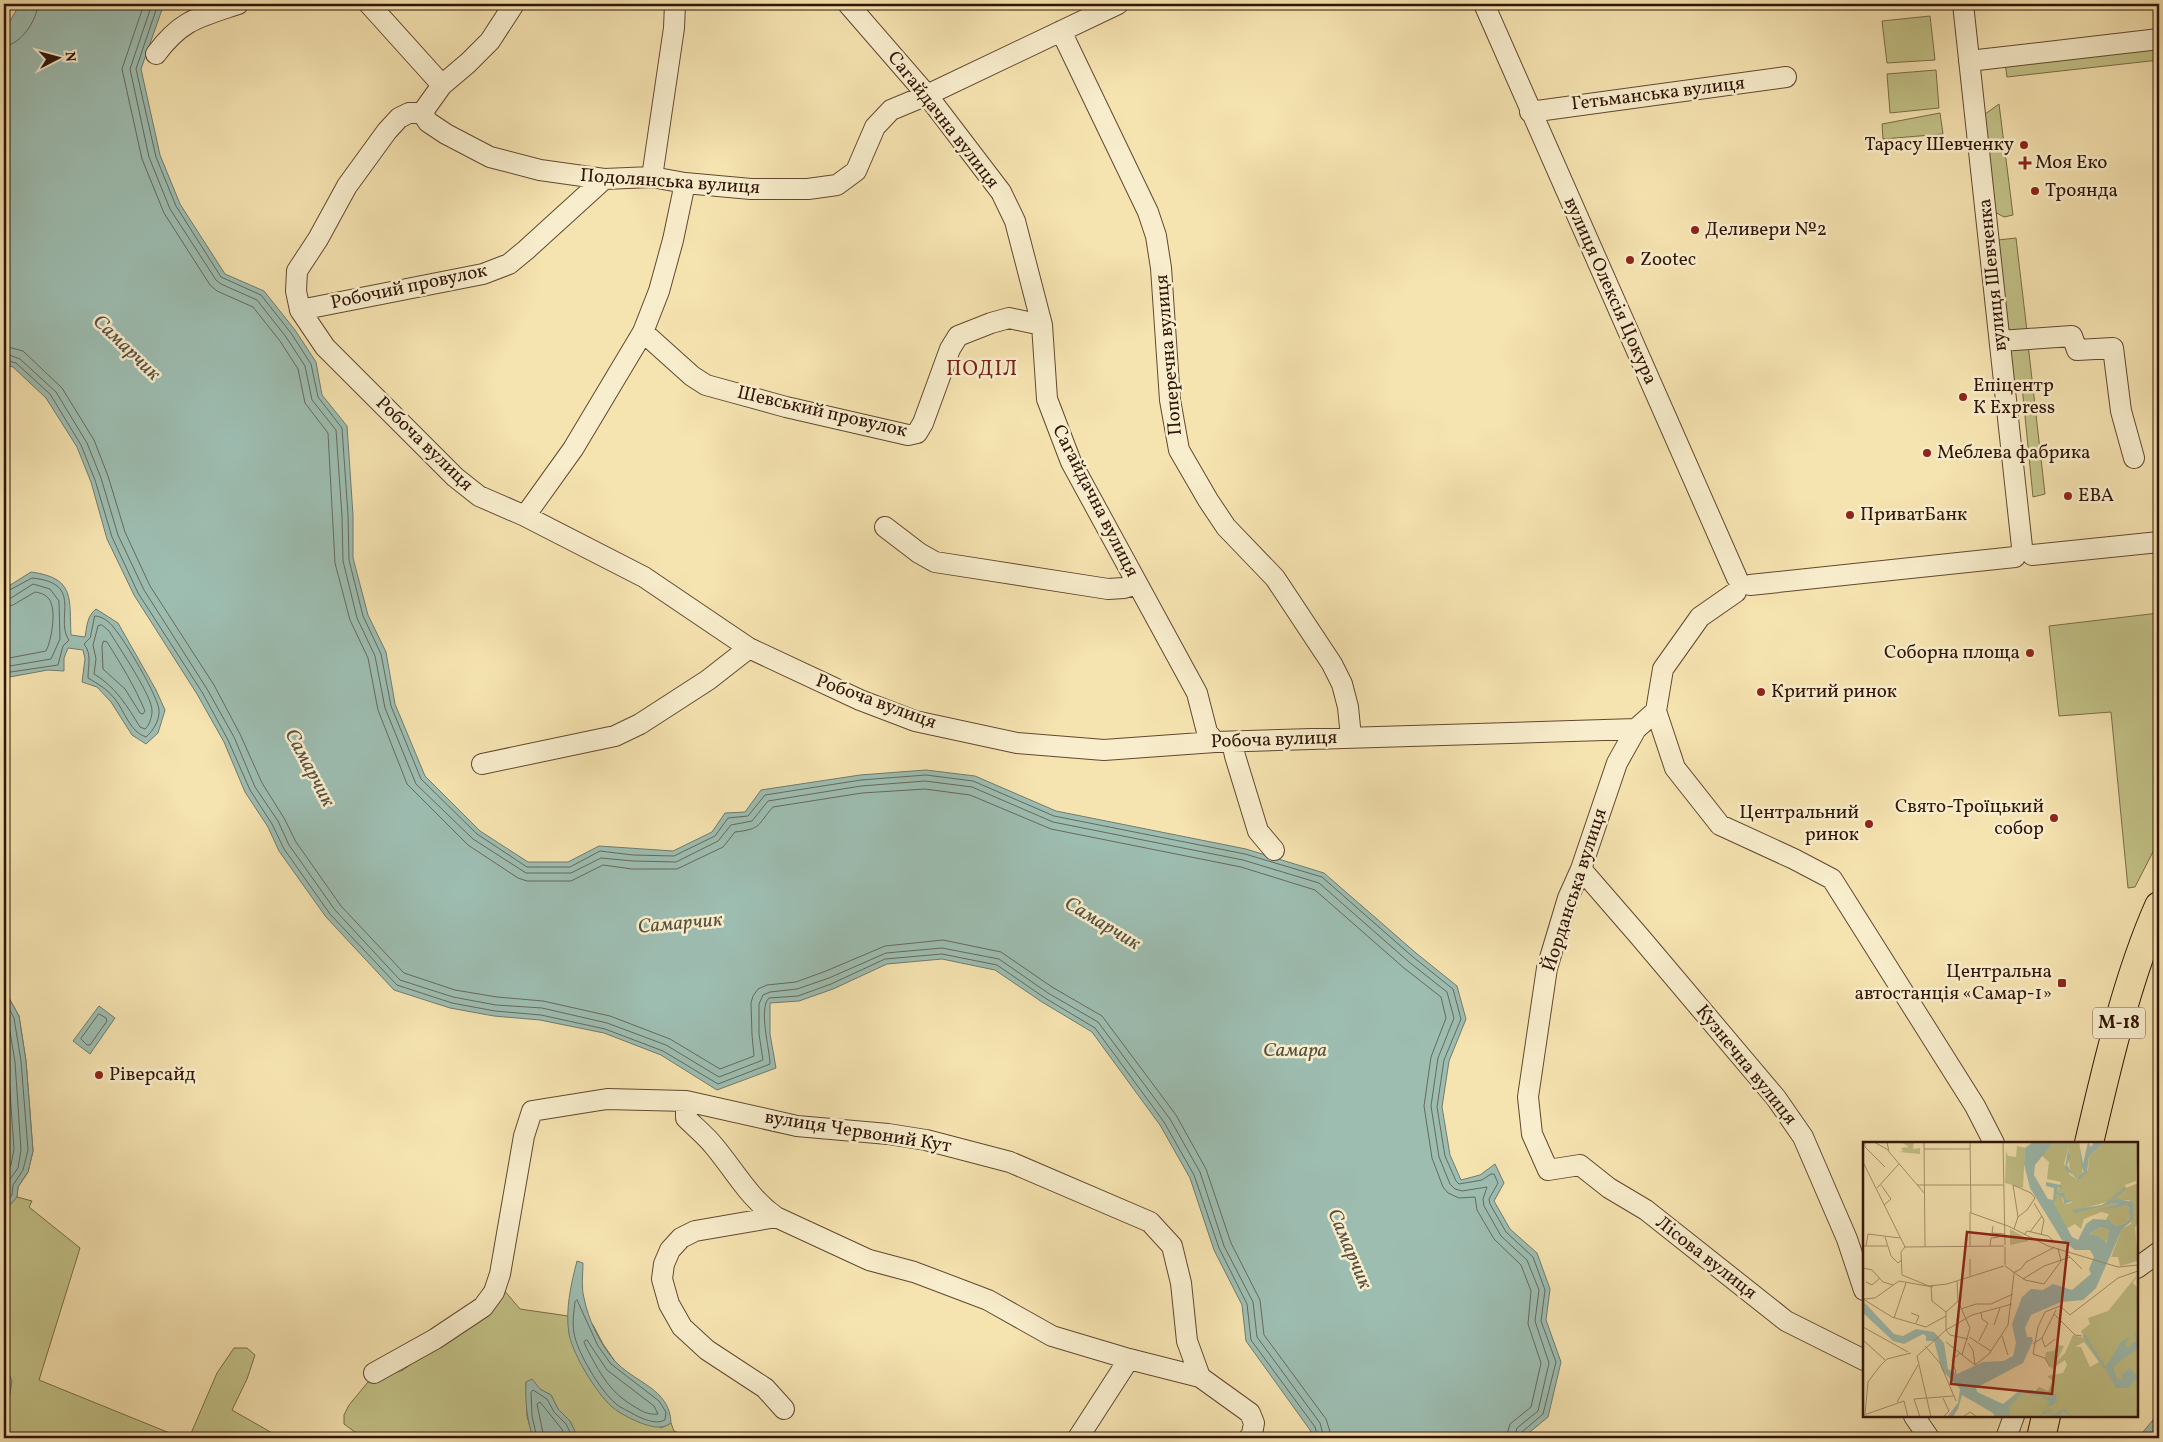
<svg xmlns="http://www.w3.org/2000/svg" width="2163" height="1442" font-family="Vollkorn,serif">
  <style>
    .green { fill: #c2c287; stroke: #7a6c47 }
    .water { fill: #9dbdb1; stroke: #727a6d }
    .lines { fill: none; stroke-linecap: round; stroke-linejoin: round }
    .shore { stroke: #67695c; stroke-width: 1 }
    .minor-casing { stroke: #624831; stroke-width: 22 }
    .highway-casing { stroke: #311507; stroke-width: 30 }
    .minor { stroke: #f8edcc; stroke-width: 20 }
    .highway { stroke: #f5e3b0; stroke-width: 28 }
    .poi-dot { fill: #8f2418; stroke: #f8edcc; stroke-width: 2 }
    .labels { text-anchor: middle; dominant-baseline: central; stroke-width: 5; stroke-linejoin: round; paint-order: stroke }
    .shield { fill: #f8edcc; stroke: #6d5642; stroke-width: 1 }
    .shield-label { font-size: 18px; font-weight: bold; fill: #311507 }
    .street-label { font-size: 19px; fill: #311507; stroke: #f8edcc }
    .poi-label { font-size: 19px; fill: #311507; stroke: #f8edcc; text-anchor: start }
    .water-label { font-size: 20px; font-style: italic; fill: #575042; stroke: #f8edcc }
    .quarter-label { font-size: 21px; letter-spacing: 1px; fill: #7a1f14; stroke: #f8edcc }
    .inset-river { fill: none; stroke: #9dbdb1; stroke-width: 2.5 }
    .inset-road { fill: none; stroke: #a7916c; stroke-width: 1 }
    .view { fill: #8f2418; fill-opacity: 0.15; stroke: #8f2418; stroke-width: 2.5 }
    .inset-edge { fill: none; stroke: #311507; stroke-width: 2.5 }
  </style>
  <rect width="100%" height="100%" fill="#f5e3b0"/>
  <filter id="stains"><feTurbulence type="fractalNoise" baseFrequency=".004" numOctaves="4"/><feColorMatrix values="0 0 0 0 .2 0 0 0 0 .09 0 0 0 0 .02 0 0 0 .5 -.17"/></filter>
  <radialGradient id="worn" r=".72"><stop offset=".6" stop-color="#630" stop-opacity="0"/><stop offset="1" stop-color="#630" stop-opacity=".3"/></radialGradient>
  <path class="green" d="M1930,16l5,44 -48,3 -5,-42z
    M2159,48v12l-152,17 -2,-14z
    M1936,70l3,38 -49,5 -3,-39z
    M1999,104l14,111 -9,2 -13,-7 -10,-93z
    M1940,113l3,21 -60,5 -1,-15z
    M2016,238l11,93 -18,1 -11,-92z
    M2028,344l17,150 -12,3 -11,-111 -9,-4 -3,-29 4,-4z
    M2159,613v227l-24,47 -7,1 -17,-176 -52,4 -10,-90z
    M4,989l15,27 7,45 7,90 -5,21 -10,15 -1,10 15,4 -3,6 51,41 -41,132 143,58h-178z
    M503,1289l17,20 48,7 7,-12 18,21 10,19 58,84 10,-5 3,8 15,7h-111l-8,-17 -12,-12 -7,-14 -25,-13 1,34 6,22h-170l-19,-14v-9l5,-10 19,-23 35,-12 89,-64z
    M234,1348h13l8,7 -8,24 -15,31 49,28h-92l28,-65z"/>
  <path class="water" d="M20,4h144l-23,65 19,86 20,49 45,70 39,17 31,39 21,32 6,33 25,31 6,89v43l15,57 18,37 9,52 30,72 55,55 48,31h40l31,-16 74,5 39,-19 13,-19 20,-1 16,-22 99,-15 66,-5 49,6 81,35 190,38 78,24 92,80 41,33 9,33 -17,42 -7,46 8,48 11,25 19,-5 15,-11 9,19 -10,18 16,28 27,24 13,36 -4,31 15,42 -13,55 -23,19 1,2h-212l-4,-8 -64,-89 -4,-36 -28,-55 -24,-72 -30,-53 -68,-93 -50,-30 -47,-32 -53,-11 -55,5 -54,25 -34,12 -29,2v31l6,34 -59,22 -56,-35 -57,-22 -64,-13 -46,-4 -44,-8 -56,-18 -68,-73 -47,-66 -11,-24 -23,-35 -21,-50 -27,-48 -63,-99 -27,-56 -16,-57 -14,-35 -31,-49 -33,-31 -9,-3v-333z
    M31,572c45,6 38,27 40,63l14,2c2,-11 2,-21 11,-28l22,14 38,67 9,20 -7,23 -12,11 -14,-9 -21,-33 -14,-15 -15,-5 3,-23 -2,-9 -15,-2 -4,10v13l-16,-1 -44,8v-89z
    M4,989l15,27 7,45 7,90 -5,21 -10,15 -1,10 -13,15z
    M99,1006l16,12 -25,36 -17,-13z
    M577,1261l6,2c0,11 -2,23 1,35 4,21 16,46 30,62 20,23 56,28 57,63 -3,2 -7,4 -11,4 -13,1 -39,-12 -49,-21 -15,-14 -38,-51 -42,-72 -4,-24 2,-50 8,-73z
    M4,1366l2,1 6,14 -8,50z
    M532,1379l8,10 11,6 7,14 12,12 8,17h-45c-6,-19 -8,-36 -7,-56z
    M2159,1408v30h-21l15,-18z"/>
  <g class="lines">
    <path class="shore" d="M144,4l-22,65 20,90 22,54 46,72 7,6 36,16 27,34 18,28 7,34 23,30 7,130 15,57 18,38 10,52 29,74 61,61 50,33 9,3h44l32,-16 29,4h45l46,-22 12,-15c27,-3 22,-7 38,-25l89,-14 63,-4 45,6 81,34 190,38 74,23 89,78 37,29 5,21 -15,39 -7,49 8,52 11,29 5,6 11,5 16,-1 2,13 17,29 27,26 10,26 -3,33 13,39 -10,44 -21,17 -4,14
      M152,4l-22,65 19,88 21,52 46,71 5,4 36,16 29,37 19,29 7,34 24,30 6,86 1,45 14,57 18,38 10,52 31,76 57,55 53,34h45l30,-15 32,3 43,1 42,-21 13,-16 21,-4 16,-20 93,-15 64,-5 47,6 81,35 190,38 76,23 90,79 38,30 7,26 -16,40 -7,48 8,51 11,27 5,5 7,2 25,-4 -4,12 1,7 17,30 26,24 12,30 -4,31 14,42 -11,48 -21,17 -3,10
      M158,4l-22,65 20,88 20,49 45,71 40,18 30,38 20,31 7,33 24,31 6,87 1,45 14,56 18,38 10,52 30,73 56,55 50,33h43l30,-16 33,4 41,1 41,-20 13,-18 20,-2 17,-21 96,-15 65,-5 47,6 81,35 191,38 77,23 91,80 40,32 8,30 -17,41 -7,47 8,49 11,25 3,3 23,-4 9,-6h3l4,9 -9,16 1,5 16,28 27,25 12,33 -4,31 15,41 -13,52 -21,18 -2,6
      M4,46c17,-1 33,-26 34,-42
      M4,346l19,5 39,37 32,52 14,36 17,56 25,54 64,99 26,49 22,49 22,35 12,24 45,64 63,67 51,17 42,7 46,4 67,15 60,23 50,30 34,-13 -2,-21 -1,-32 2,-7 5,-7 9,-4 29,-3 30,-11 59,-25 58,-6 58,12 51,35 50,29 74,99 30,54 25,74 29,57 4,35 62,84 6,19
      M4,353l16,6 36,33 31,51 14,35 17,57 26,55 63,99 27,48 21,50 23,34 11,24 46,65 65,70 53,17 43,8 46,3 65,15 59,22 53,32 44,-17 -4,-26v-30l4,-9 7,-3 27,-3 32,-11 57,-25 56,-5 57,11 49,34 50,29 72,97 30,53 24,74 29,56 4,35 63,86 4,15
      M4,360l12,3 34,31 31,51 14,35 17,57 26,56 64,99 26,48 22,50 22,34 12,25 46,65 67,71 55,18 43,8 46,4 64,14 58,22 55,33 52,-20c0,-14 -12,-56 -1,-66l29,-2 33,-12 54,-25 57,-5 55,11 48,33 50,30 69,94 30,53 25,73 28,56 4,36 64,87 3,11
      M4,593l28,-15c53,5 22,41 37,62l-6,6 -5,19 -54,8
      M4,599l7,-1 22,-14 17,5 9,12 1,38 -9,20 -47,8
      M4,607l9,-2 22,-13c7,1 14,4 16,11 5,11 0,39 -5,48l-42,8
      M95,616c7,0 15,6 19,12 10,11 44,68 45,82 1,10 -6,21 -13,27 -16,-5 -21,-25 -31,-38 -8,-10 -17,-15 -27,-21 0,-13 4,-24 -4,-34l6,-6z
      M102,625l7,6c9,15 44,66 43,80 0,6 -3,15 -7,18l-5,-2c-13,-21 -24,-40 -46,-53l2,-15 -3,-14 5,-19z
      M104,641l3,1c14,22 28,45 38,69l-2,3 -3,-1 -15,-24 -22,-20 -1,-23z
      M4,999l10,19 7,43 7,89 -5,20 -10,15 -1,10 -8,9
      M4,1012l4,8 7,42 6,88 -3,18 -10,14 -4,13
      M99,1014l7,4 1,3 -17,24h-3l-6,-6z
      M4,1039l4,24 6,86 -3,16 -7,9
      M577,1300l21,46 13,18 48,37 7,11 -1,8c-9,5 -22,-1 -30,-5 -6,-4 -15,-7 -20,-12 -15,-13 -38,-51 -41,-70 -2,-11 0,-21 1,-31z
      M587,1340l20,30 47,36 4,8c-9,1 -15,-2 -23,-7 -26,-15 -35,-34 -49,-60l-2,-5z
      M537,1438l-5,-22 -1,-24 2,-2 14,9 7,13 12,12 7,14
      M544,1438l-7,-34 3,-2 21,26 6,10"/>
    <g class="minor-casing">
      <path id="minor" d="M369,4l73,81
        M848,4l79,91 74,97 14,29 27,104 5,74 24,63 126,231 10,39 8,10
        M1484,4l253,574
        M1963,4l59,543
        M1061,31l87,181 8,24 5,32 9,132 9,50 29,50 18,27 49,51 57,86 10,20 6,23 3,30
        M156,54c25,-34 43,-37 82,-50
        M1969,61l190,-22
        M1530,112l256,-35
        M422,113h-13l-10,5 -12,13 -40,55 -29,53 -21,32 -1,20 4,19 25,37 130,130 24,19 46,20 119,61 105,71 111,52 55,21 102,22 87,7 111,-8 421,-13
        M422,113l6,9 18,12 44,23 50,13 64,9 48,-2 33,6 66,6h57l29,-4 19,-14 19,-44 16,-17 36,-15 191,-91
        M422,113l20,-28 26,-22 22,-22 24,-37
        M652,177l22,-149 1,-24
        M300,310l183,-36 26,-10 17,-14 78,-71
        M643,332l49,44 14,9 80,22 122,28 9,-2 6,-10 27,-74 8,-13 33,-13 18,-5 33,7
        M2000,341l72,-5 5,14 36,-2 8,63 13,47
        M525,516l48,-67 70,-117 16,-41 14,-51 12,-57
        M885,527l34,26 16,9 173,27 16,-1 13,-4
        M2032,555l127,-13
        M1750,585l265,-28
        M1736,592l-36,25 -37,52 -7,42 19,57 45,57 74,34 38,20 143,227 19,37
        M1656,711l-20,18 -19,34 -36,106 -13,29 -21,70 -19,129 4,37 16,36 32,-5 29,23 37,22 140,111 78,39
        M1232,742l3,14 23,75 16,19
        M482,764l133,-28 25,-12 68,-44 41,-32
        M1581,869l59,68 136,161 27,39 44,102 17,51
        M686,1101v17c9,9 20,18 28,28 21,25 35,52 62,71l93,43 45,12 74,28 64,36 77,23 71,18 50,36 4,10 -2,11 -3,4
        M776,1217l-81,14 -14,7 -11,12 -6,14 -2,15 7,25 13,23 25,23 58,38 19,21
        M2137,1268l22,-16
        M374,1373l61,-34 48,-32 11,-15 6,-18 24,-138 8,-25 75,-12 79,2 111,25 91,8 38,6 84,22 140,60 22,24 9,37 6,58 13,36
        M1914,1416l15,22
        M1078,1438l51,-79
        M2006,1438l8,-22"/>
    </g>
    <g class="highway-casing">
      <path id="highway" d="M2089,1143c18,-77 38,-165 70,-237
        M2041,1438l5,-22"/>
    </g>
    <use href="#minor" class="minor"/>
    <use href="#highway" class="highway"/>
  </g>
  <g class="poi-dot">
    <circle cx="2024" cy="145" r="5"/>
    <path d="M2022.5 155.5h5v5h5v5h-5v5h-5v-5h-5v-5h5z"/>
    <circle cx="2035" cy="191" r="5"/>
    <circle cx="1695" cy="230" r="5"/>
    <circle cx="1630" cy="260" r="5"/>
    <circle cx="1963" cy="397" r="5"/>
    <circle cx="1927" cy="453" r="5"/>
    <circle cx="2068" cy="496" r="5"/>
    <circle cx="1850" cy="515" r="5"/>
    <circle cx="2030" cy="653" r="5"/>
    <circle cx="1761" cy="692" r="5"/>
    <circle cx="2054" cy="818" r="5"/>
    <circle cx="1869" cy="824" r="5"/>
    <rect x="2057" y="978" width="10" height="10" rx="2.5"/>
    <circle cx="99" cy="1075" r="5"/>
  </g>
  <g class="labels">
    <rect class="shield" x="2093" y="1007.5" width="52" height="31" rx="4"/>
    <g class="shield-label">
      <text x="2119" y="1023">М-18</text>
    </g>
    <g class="street-label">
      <text transform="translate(1658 94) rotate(-7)">Гетьманська вулиця</text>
      <text transform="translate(943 120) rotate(52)">Сагайдачна вулиця</text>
      <text transform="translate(670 182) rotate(4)">Подолянська вулиця</text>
      <text transform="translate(1993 275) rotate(-96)">вулиця Шевченка</text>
      <text transform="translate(409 287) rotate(-12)">Робочий провулок</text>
      <text transform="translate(1610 291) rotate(66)">вулиця Олексія Цокура</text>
      <text transform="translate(1169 355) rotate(-95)">Поперечна вулиця</text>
      <text transform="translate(822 412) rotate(13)">Шевський провулок</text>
      <text transform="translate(424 444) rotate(44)">Робоча вулиця</text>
      <text transform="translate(1095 501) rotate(63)">Сагайдачна вулиця</text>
      <text transform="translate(876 702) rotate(20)">Робоча вулиця</text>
      <text transform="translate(1274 740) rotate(-2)">Робоча вулиця</text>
      <text transform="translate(1575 890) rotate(-72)">Йорданська вулиця</text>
      <text transform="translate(1746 1065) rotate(51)">Кузнечна вулиця</text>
      <text transform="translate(858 1132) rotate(9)">вулиця Червоний Кут</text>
      <text transform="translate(1706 1258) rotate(38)">Лісова вулиця</text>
    </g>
    <g class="poi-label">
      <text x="2014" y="145" text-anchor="end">Тарасу Шевченку</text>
      <text x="2035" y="163">Моя Еко</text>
      <text x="2045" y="191">Троянда</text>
      <text x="1705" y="230">Деливери №2</text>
      <text x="1640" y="260">Zootec</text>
      <text x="1973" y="386">Епіцентр<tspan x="1973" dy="22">К Express</tspan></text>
      <text x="1937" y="453">Меблева фабрика</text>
      <text x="2078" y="496">ЕВА</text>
      <text x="1860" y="515">ПриватБанк</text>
      <text x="2020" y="653" text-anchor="end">Соборна площа</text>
      <text x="1771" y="692">Критий ринок</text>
      <text x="2044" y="807" text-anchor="end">Свято-Троїцький<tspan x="2044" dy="22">собор</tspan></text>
      <text x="1859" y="813" text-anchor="end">Центральний<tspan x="1859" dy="22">ринок</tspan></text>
      <text x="2052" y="972" text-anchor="end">Центральна<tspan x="2052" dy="22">автостанція «Самар-1»</tspan></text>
      <text x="109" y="1075">Ріверсайд</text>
    </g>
    <g class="water-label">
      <text transform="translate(126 348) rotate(44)">Самарчик</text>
      <text transform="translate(309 768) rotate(62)">Самарчик</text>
      <text transform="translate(680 924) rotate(-5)">Самарчик</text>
      <text transform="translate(1102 924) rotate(31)">Самарчик</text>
      <text x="1295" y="1051">Самара</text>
      <text transform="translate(1349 1249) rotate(67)">Самарчик</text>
    </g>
    <g class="quarter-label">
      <text x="982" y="369">ПОДІЛ</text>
    </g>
  </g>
  <g transform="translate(1863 1142)">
    <rect width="275" height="275" fill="#f5e3b0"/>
    <path d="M38,0h13l-1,7 7,-1v6l-21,-2 4,-1 -2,-3 8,-1zM191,0l14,7 -4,15 6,11 9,5 9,-10 1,-14 15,-14h34l-2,39 -11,4 1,3 12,-5v41l-3,3 3,34 -18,5 -2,-9h-7l11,-28 9,-5 2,-14 -4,-10h-16l-35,10 34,-7 6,1 -11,4 21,-3 2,14 -4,4 -11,3 -9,-7 3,-5 -8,-2 -17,7 -3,10 -6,-5 -9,5 -12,-22 1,-10 2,-3 5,3 1,6 4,1 6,-2 -7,-3 -2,-6 -7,-1 4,-10 -14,-3 2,-17 -8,-7zM193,0h23l4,33 -6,2 -7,-5 -2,-24zM154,4l8,2 -2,40 -18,-5 1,-32 2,5 8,1zM238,85l8,3 -5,21 -8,-7 7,-3 -3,-4 -11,-3zM147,87l14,8 5,4 -19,4zM275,132l-5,9 5,5v129h-143l-2,-4 24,-21 18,-1 4,-4 9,4 5,-10 -6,-5 16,-3 4,-8 -2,-5 -13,9 -7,-11 1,-6 8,-1 4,-6 6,1 -7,15 8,-8 8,-18 11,3 -3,-7 9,-7 -2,-6 20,-7zM221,200l15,20 -9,5 -9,-20h-6z" fill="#c2c287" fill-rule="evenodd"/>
    <path d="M170,0h23l11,5 3,10 -3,8 5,9 6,3 6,-5 -3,-7 -2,-23 4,22 5,-22 3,5 3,-5h10l-15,14 -2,16 -8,8 -14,-11 3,-20 -14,-7 -19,23 -1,10 14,24 5,1 1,-12 -8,-2v-4l15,3 1,3 -4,-1 -1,5 7,1 2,6 7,2 -9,3 -1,-6 -6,-4 -3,10 18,33 6,3 8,-16 7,-5 16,1 6,6 11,-3 4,-4 -2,-14 -31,6 21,-7 -6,-1 -36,10 -5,-3 31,-5 10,-7 21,4v18l-11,9 -26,59 -13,12 -22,2 -30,13 -6,13 2,9h5l1,4 -10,22 -47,25 1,4 26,12 19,-14h10l17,8 -2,-5 9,1 1,8 -10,6 -3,4 5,-3 4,6 11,-7 7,9 -9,-7 -2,6h-7l-5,-5 -8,6 10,-15 -9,-6 -19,-3 -13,14 1,10h-15l-2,-4 -31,-18 -4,14 -5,8h-6l11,-14 2,-14 -18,-19 -8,-29h-8v-5l-3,-2 -19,10 -11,-3 -30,-28v-12l31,33 9,2 13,-7 18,3 10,11 4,26 9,5 26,-12 20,-1 10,-5 3,-13 -4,-19 10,-27 9,-8 12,1 10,-6 19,6 19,-16 -2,-5 5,-12 -4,-7h-15l-13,-10 -32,-52 -6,-24 1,-16zM238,85l8,3 -3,14 -7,-8 -10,-2zM275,191v15l-25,19 4,12h7l-3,-4 9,-7 8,9 -10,11h-12l-11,-20 16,-26 9,-5 -5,8 3,3 9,-8 -3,-6z" fill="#9dbdb1" fill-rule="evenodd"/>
    <path class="inset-river" d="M250,56l13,-10M221,193l21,33"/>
    <path class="inset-road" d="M2,0v5l20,20M11,0l14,8M24,0l2,10 36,42M61,0l1,104M107,0l1,71 37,13 40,20 70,21 20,-2M140,0l2,103M61,7h46M0,20l42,85M18,43l10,14 -7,6M54,43h86M14,46l22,-24M171,61l10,17 -3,15M107,70v34M130,84l-1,7 13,1M151,87l4,-12 9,-7 8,-12 -4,-5 -18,-8 5,32M167,90l12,-16M161,93l3,-4 21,5 8,7M22,95l6,19 7,7 4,-3M0,104h24M3,104l2,-12 32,4M127,104l1,-8 8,-1M42,105l-4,5 1,23 27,11 18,-2 57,-18M42,105l99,-1M142,105v18M205,113l14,14M107,117v18M142,124l20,14 19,4 17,-23 -3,-13M0,126l9,2 11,12 10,3M150,131l8,-4 5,-7 29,-15M160,137l21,-13 26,-9M94,139l1,20 12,27 -8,27M3,140l6,3 8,-7M68,144l1,15 14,11M0,157l29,18 34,10 20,-11M1,157l11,-1 24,-17 34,6M98,167l15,-5h15l22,-10M83,170l12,-11M48,171l8,3 -3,7M191,172l21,21 7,1M31,176l12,-35M131,183l6,-17M0,185l45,25M83,188l26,-15 40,-11M83,188l4,5 18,4M139,194l6,19M106,195l22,14M179,196l3,9 10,-8M0,198l22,20M116,199l9,-18 -6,-4 -1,-6M83,200l29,23M105,201l5,7 2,15M170,202l9,-6 14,-28M62,204l15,17 16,38M54,214l14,61M54,214l29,-26v-18M112,223l14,-11 19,-29 6,-51M187,225l-5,-9 -12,-4 5,-27 7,-15 15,-6 10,9 48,-37 20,-7M93,231l-4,-13 8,-7M80,256l6,13 -6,6M34,260l21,-37M2,272l3,-32 12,-16 7,-7 24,-6M1,273l40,-14 4,16M57,275l-6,-18 39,-3M100,275l7,-5 7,5"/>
    <path class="view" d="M104,90l101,11 -16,151 -101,-10z"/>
    <rect width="275" height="275" class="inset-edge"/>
  </g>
  <rect width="2163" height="1442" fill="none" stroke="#f5e3b0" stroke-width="20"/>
  <rect x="5" y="5" width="2153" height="1432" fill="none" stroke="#311507" stroke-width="2.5"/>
  <rect x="10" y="10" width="2143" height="1422" fill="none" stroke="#311507"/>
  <g transform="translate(58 58) rotate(84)" stroke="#f8edcc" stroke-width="4" paint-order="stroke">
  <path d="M0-4L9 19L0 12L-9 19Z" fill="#311507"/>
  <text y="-8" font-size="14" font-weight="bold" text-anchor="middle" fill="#311507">N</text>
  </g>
  <rect width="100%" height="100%" filter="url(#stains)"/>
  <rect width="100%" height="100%" fill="url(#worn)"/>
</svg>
